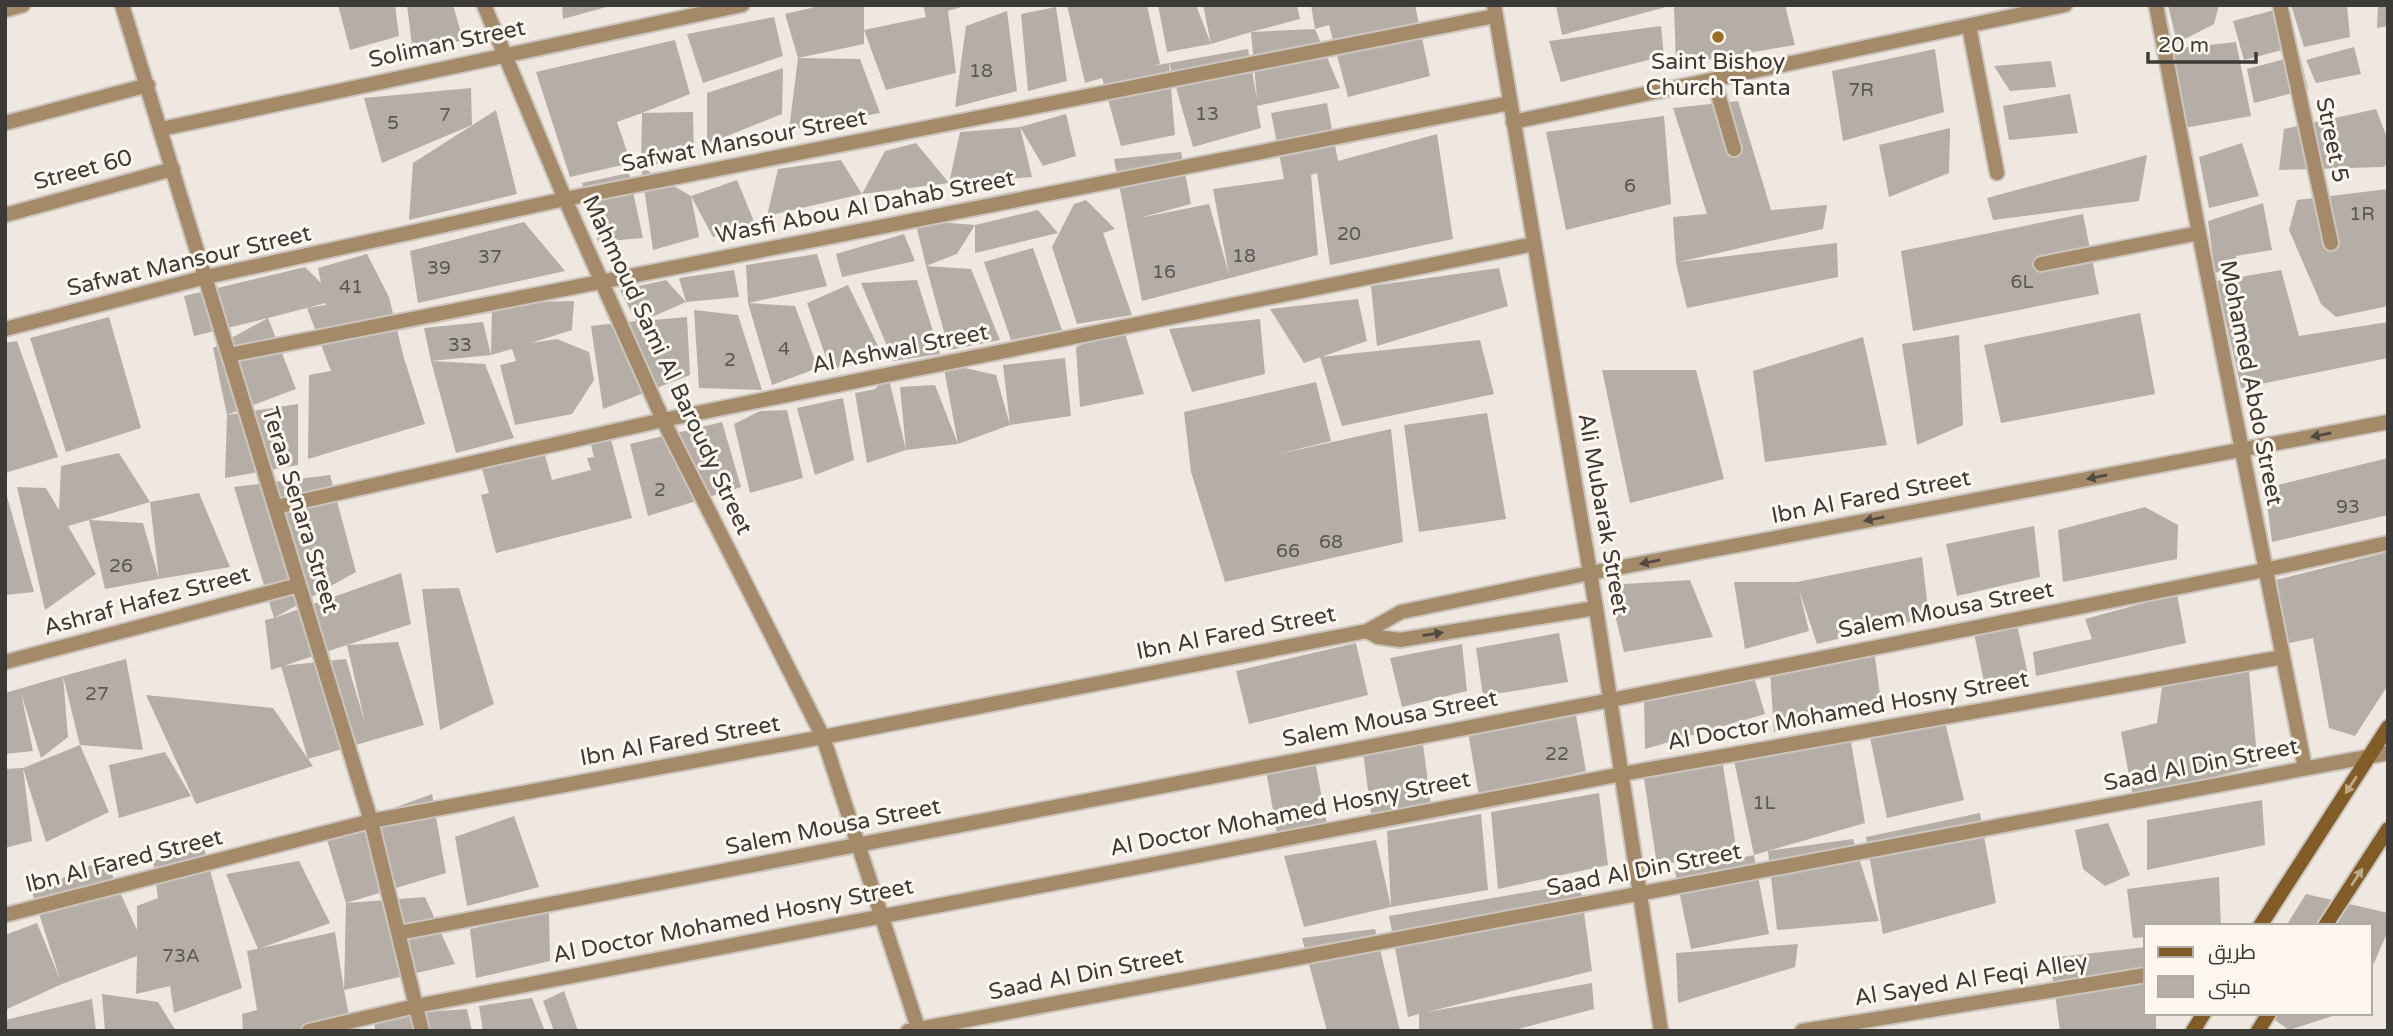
<svg xmlns="http://www.w3.org/2000/svg" width="2393" height="1036" font-family="'Varela Round',Cairo,sans-serif">
  <style>
    .building { fill: #b4aea7 }
    .lines { fill: none; stroke-linecap: round; stroke-linejoin: round }
    .street-casing { stroke: #cbc5be; stroke-width: 18 }
    .secondary-casing { stroke: #cbc5be; stroke-width: 18 }
    .street { stroke: #a48a69; stroke-width: 14 }
    .secondary { stroke: #815c26; stroke-width: 14 }
    .oneway { fill: #514a41 }
    .oneway2 { fill: #bea98a }
    .poi-dot { fill: #9e6e22; stroke: #fcf6ee; stroke-width: 2.5 }
    .labels { text-anchor: middle; dominant-baseline: central; stroke-width: 6; stroke-linejoin: round; paint-order: stroke }
    .number-label { font-size: 19px; fill: #5a5753 }
    .street-label { font-size: 23px; fill: #3c3a37; stroke: #fcf6ee }
    .poi-label { font-size: 23px; fill: #3c3a37; stroke: #fcf6ee }
  </style>
  <rect width="100%" height="100%" fill="#efe8e0"/>
  <path class="building" d="M338,5h57l4,31 -49,14z
    M407,5h46l10,35 -50,14z
    M562,5h48v1l-47,13z
    M824,5h40v25l62,-13 -3,-12h45l-20,6 8,62 -70,17 -22,-60v14l-66,14 62,1 20,54 -91,17 9,-72 -13,-44z
    M1067,5h80l13,59 -7,2 16,-3 6,72 -54,11 -19,-68 -17,5z
    M1158,5h38l15,39 -44,8z
    M1203,5h94l3,14 -49,13 64,-3 -4,-24h104l15,71 -82,21 -19,-72 -14,4 25,59 -83,18 4,22 -68,19 -24,-84 79,-14 9,50 -6,-67 -40,12z
    M1556,5h110v2l-104,28z
    M1674,5h111l10,40 -119,20z
    M2168,5h51l-5,19 -37,19z
    M2291,5h56l3,32 -46,10z
    M2378,5h10v21l-11,2z
    M1056,7l11,74 -39,10 -7,-77z
    M2286,7l11,39 -53,14 -11,-39z
    M1007,11l10,80 -62,16 11,-81z
    M774,17l9,39 -80,27 -16,-49z
    M1661,26l3,30 -103,26 -12,-41z
    M675,40l15,54 -48,19 51,-1 1,45 -53,10 1,-54 -25,9 14,41 -61,14 -34,-105z
    M2236,42l15,74 -67,12 -13,-79z
    M2354,47l7,27 -45,9 -10,-23z
    M1935,49l9,63 -101,29 -11,-70z
    M2300,55l8,34 -54,14 -7,-34z
    M2051,61l5,26 -46,4 -16,-25z
    M783,68l-1,46 -75,30v-51z
    M471,88l1,37 -90,38 -18,-65z
    M2070,94l8,39 -69,7 -6,-34z
    M1738,101l33,109 56,-5 -4,24 -144,33 158,-19 1,34 -151,31 -11,-45 -3,-46 34,-3 -34,-106z
    M1327,103l11,58 99,-27 16,105 -123,26 -13,-92 -6,2 7,80 -176,46 -28,-142 67,-7 10,52 -52,14 70,-14 20,70 -16,-85 71,-10 -13,-66z
    M2376,109l12,31v22l-4,5 -105,3 5,-41z
    M496,110l21,84 -108,26 4,-57z
    M1066,114l10,42 -33,10 -23,-39 12,50 -83,6 -87,11 23,-43 31,-8 33,40 11,-51 60,-5z
    M1664,116l7,88 -105,26 -20,-98z
    M1950,128l-1,45 -60,24 -10,-52z
    M2242,143l17,53 -50,12 -10,-51z
    M2147,155l-8,46 -146,19 -6,-22z
    M841,160l21,34 -95,22 11,-47z
    M641,167l50,29 8,41 -46,13z
    M629,173l14,65 -45,4 -16,-59z
    M737,180l18,44 -42,13 -22,-41z
    M2388,189v117l-52,11 -15,-13 -32,-74 8,-30z
    M1086,200l29,29 -12,4 29,82 -55,9 -25,-77 22,-43z
    M2263,203l9,47 -36,6 2,10 -23,7 -7,-52z
    M1038,210l20,23 -83,20v-28z
    M2083,214l16,80 -186,37 -12,-80z
    M915,220l60,5 -18,29 -31,12z
    M524,222l41,49 -147,32 -8,-52z
    M904,234l11,27 -73,16 -6,-23z
    M1033,248l29,82 -51,10 -27,-78z
    M367,254l22,43 15,61 21,66 -117,35 1,-84 22,-4 -24,-63 19,-3v-2l-58,15 28,71 -69,26 -14,-67 55,-30 -74,18 -10,-40 121,-29 16,16 -3,-15z
    M817,254l10,32 -79,17 -2,-38z
    M926,266l45,3 29,71 -51,10z
    M1499,268l9,38 -131,40 -6,-60z
    M734,270l5,27 -53,5 -7,-24z
    M2281,270l18,66 89,-14v36l-147,30 -24,-107z
    M666,280l20,22 -43,19 44,-4 3,58 -87,34 -12,-83 45,-5 -16,-31z
    M917,280l23,74 -47,7 -32,-78z
    M848,285l36,73 -54,11 -23,-66z
    M1358,299l9,42 -63,22 -34,-54z
    M574,301l-2,29 -41,13 26,-4 32,13 5,28 -22,34 -57,11 -15,-60 16,-4 -4,-12 -21,6 -60,6 -7,-33 59,-6 8,33 1,-52z
    M748,303l47,3 23,62 -46,17z
    M694,310l44,5 24,75 -63,-2z
    M2140,313l15,81 -154,29 -17,-78z
    M109,317l32,111 -75,24 -36,-114z
    M1260,319l5,55 -73,18 -23,-63z
    M1123,327l21,67 -64,13 -4,-60z
    M1959,335l4,90 -46,20 -15,-101z
    M1863,337l24,108 -122,17 -12,-91z
    M1480,340l14,54 -152,32 -22,-69z
    M17,341l41,116 -53,16v-130z
    M1065,358l6,58 -61,9 -7,-60z
    M431,361l54,3 29,74 -58,15z
    M943,363l53,12 14,50 -52,19z
    M1602,370h94l28,109 -94,24z
    M888,375l18,75 -39,13 -12,-70 20,-4z
    M1316,382l15,59 -57,14 117,-26 12,113 -178,40 -34,-110 -7,-60z
    M935,385l23,59 -52,6 -6,-63z
    M843,398l11,62 -39,15 -18,-67z
    M298,404v61l-73,13 2,-63z
    M787,410l16,68 -53,15 -16,-69 26,-13z
    M1487,413l19,106 -87,13 -15,-107z
    M722,422l19,65 -93,29 -18,-72z
    M610,436l22,82 -136,35 -15,-58 8,-2 -7,-24 62,-17 8,28 39,-10 -4,-12 7,-1 -4,-16z
    M119,453l31,49 -61,18 54,3 16,56 -54,10 -16,-69 -21,6 28,48 -51,36 -28,-123 29,1 13,22 2,-44z
    M2388,458v57l-116,27 -7,-54z
    M330,475l26,97 -82,46 127,-45 10,51 -64,21 51,-3 26,83 -116,34 5,7 -117,38 -50,-109 127,13 35,51 -27,-93 65,-7 19,64 -18,-78 -76,25 -6,-50 9,-2 -40,-131z
    M6,493l28,99 -29,3z
    M199,493l31,74 -71,12 -9,-77z
    M2145,507l33,18 -1,34 -114,23 -5,-52z
    M2034,526l6,51 -83,19 -11,-52z
    M2388,552v133l-33,51 -26,-8 -16,-90 -28,6 -9,-64z
    M1922,557l7,60 -112,27 -18,-54 10,41 -64,18 -11,-67h63z
    M1690,580l23,57 -89,15 -16,-67z
    M459,588l35,116 -54,26 -18,-141z
    M2177,594l9,49 -150,33 -3,-24 59,-13 -7,-20z
    M2017,624l12,55 -44,8 -11,-54z
    M1559,633l9,49 -85,14 -7,-48z
    M1356,643l12,52 -119,29 -13,-53z
    M1462,644l5,47 -65,16 -12,-49z
    M1874,650l7,52 -107,30 -4,-61z
    M126,659l17,91 -63,-5 -17,-69z
    M2249,671l9,95 -125,31 -12,-65 36,-9 5,-36z
    M63,676l5,61 -27,21 -20,-65 12,58 -28,3v-61z
    M1754,677l11,37 -120,35 -1,-52z
    M1576,715l10,56 -107,25 -11,-64z
    M1944,718l20,82 -77,18 -18,-85z
    M1850,736l15,87 -111,32 -21,-99z
    M1423,744l8,61 -60,8 -8,-61z
    M80,745l29,67 -63,30 -23,-74 9,73 -27,7v-79l18,-1z
    M165,752l26,44 -72,22 -10,-53z
    M1722,759l15,94 -80,12 -14,-93z
    M1315,761l12,64 -50,9 -11,-64z
    M1599,793l9,72 -110,24 -7,-77z
    M432,794l14,79 -100,30 79,-6 30,67 -111,26 8,41h-109l-1,-17 15,-4 -10,-59 88,-19 9,58 2,-87 -21,-70z
    M2262,800l3,45 -118,25v-50z
    M1980,813l16,90 -113,31 -17,-97z
    M1481,814l7,76 -97,17 -4,-76z
    M514,816l25,71 -72,19 -12,-69z
    M2108,823l22,52 -25,11 -22,-17 -8,-39z
    M1853,839l26,82 -102,9 -9,-79z
    M1376,840l15,67 -87,20 -20,-71z
    M204,848l38,140 -68,25 -4,-27 -34,8 1,-38 -75,28 -57,26v-75l32,-12 23,56 -28,-87 73,-33 32,71v-24l21,-8 -5,-37z
    M1754,855l15,79 -78,15 -16,-78z
    M299,861l31,62 -72,26 -32,-75z
    M2219,877l2,49h-75v11l-13,1 -6,-49z
    M1580,883l12,88 -165,41 165,-29 2,26 -83,22h-92v-17l-11,3 -19,-101z
    M2306,894l82,19v18l-18,41v-46h-84z
    M549,912l1,49 -74,17 -6,-49z
    M1375,929l25,102h-73l-25,-93z
    M1798,944l-3,23 -117,36 -2,-50z
    M2146,947v66h10v18h-96l-10,-73z
    M564,991l14,40h-24l-11,-30z
    M102,994l56,8 18,29h-71z
    M532,998l13,33h-62l-4,-25z
    M92,999l4,32h-91v-11z
    M467,1009l5,22h-97l-1,-15z
    M2265,1013h74v1l-50,16z"/>
  <g class="lines">
    <g class="street-casing">
      <path id="street" d="M122,5l249,816 51,210
        M484,5l81,194 98,221 160,317 96,294
        M1494,5l102,603 65,423
        M2156,5l43,228 106,535
        M2280,5l51,238
        M5,10l18,-5
        M1969,26l28,147
        M1714,80l20,69
        M1513,122l552,-117
        M5,123l143,-38
        M161,129l581,-124
        M5,215l168,-46
        M2041,264l158,-31
        M5,329l201,-52 359,-78 930,-183
        M229,355l1281,-252
        M276,507l387,-87 871,-176
        M1367,631l11,6 22,3 196,-32
        M5,662l294,-77
        M5,915l366,-94 452,-84 544,-106 34,-19 189,-39 798,-151
        M399,933l1212,-233 654,-130 123,-27
        M309,1031l107,-25 1206,-232 661,-117
        M908,1031l1480,-278
        M1802,1031l344,-56"/>
    </g>
    <g class="secondary-casing">
      <path id="secondary" d="M2260,926l128,-199
        M2325,926l63,-97
        M2193,1031l11,-18
        M2258,1031l11,-18"/>
    </g>
    <use href="#street" class="street"/>
    <use href="#secondary" class="secondary"/>
  </g>
  <defs><path id="oneway-solid" d="M-6-.8H1V-3.2L6.5 0L1 3.2V.8H-6Z" transform="scale(1.75)"/></defs>
  <g class="oneway">
    <use href="#oneway-solid" transform="translate(2321 435) rotate(169)"/>
    <use href="#oneway-solid" transform="translate(2097 477) rotate(169)"/>
    <use href="#oneway-solid" transform="translate(1874 519) rotate(169)"/>
    <use href="#oneway-solid" transform="translate(1650 562) rotate(169)"/>
    <use href="#oneway-solid" transform="translate(1433 634) rotate(-9)"/>
  </g>
  <g class="oneway2">
    <use href="#oneway-solid" transform="translate(2351 785) rotate(123)"/>
    <use href="#oneway-solid" transform="translate(2357 877) rotate(-57)"/>
  </g>
  <circle class="poi-dot" cx="1718" cy="37" r="7"/>
  <g class="labels">
    <g class="number-label">
      <text x="981" y="71">18</text>
      <text x="1861" y="90">7R</text>
      <text x="1207" y="114">13</text>
      <text x="445" y="115">7</text>
      <text x="393" y="123">5</text>
      <text x="1630" y="186">6</text>
      <text x="2362" y="214">1R</text>
      <text x="1349" y="234">20</text>
      <text x="1244" y="256">18</text>
      <text x="490" y="257">37</text>
      <text x="439" y="268">39</text>
      <text x="1164" y="272">16</text>
      <text x="2022" y="282">6L</text>
      <text x="351" y="287">41</text>
      <text x="460" y="345">33</text>
      <text x="784" y="349">4</text>
      <text x="730" y="360">2</text>
      <text x="660" y="490">2</text>
      <text x="2348" y="507">93</text>
      <text x="1331" y="542">68</text>
      <text x="1288" y="551">66</text>
      <text x="121" y="566">26</text>
      <text x="97" y="694">27</text>
      <text x="1557" y="754">22</text>
      <text x="1764" y="803">1L</text>
      <text x="181" y="956">73A</text>
    </g>
    <g class="street-label">
      <text transform="translate(447 44) rotate(-12)">Soliman Street</text>
      <text transform="translate(2332 140) rotate(78)">Street 5</text>
      <text transform="translate(744 141) rotate(-11)">Safwat Mansour Street</text>
      <text transform="translate(83 170) rotate(-15)">Street 60</text>
      <text transform="translate(865 207) rotate(-11)">Wasfi Abou Al Dahab Street</text>
      <text transform="translate(189 261) rotate(-13)">Safwat Mansour Street</text>
      <text transform="translate(900 349) rotate(-11)">Al Ashwal Street</text>
      <text transform="translate(667 365) rotate(65)">Mahmoud Sami Al Baroudy Street</text>
      <text transform="translate(2251 383) rotate(79)">Mohamed Abdo Street</text>
      <text transform="translate(1871 497) rotate(-11)">Ibn Al Fared Street</text>
      <text transform="translate(300 510) rotate(73)">Teraa Senara Street</text>
      <text transform="translate(1603 514) rotate(80)">Ali Mubarak Street</text>
      <text transform="translate(147 601) rotate(-15)">Ashraf Hafez Street</text>
      <text transform="translate(1946 610) rotate(-11)">Salem Mousa Street</text>
      <text transform="translate(1236 633) rotate(-11)">Ibn Al Fared Street</text>
      <text transform="translate(1848 711) rotate(-10)">Al Doctor Mohamed Hosny Street</text>
      <text transform="translate(1390 719) rotate(-11)">Salem Mousa Street</text>
      <text transform="translate(680 741) rotate(-10)">Ibn Al Fared Street</text>
      <text transform="translate(2201 765) rotate(-11)">Saad Al Din Street</text>
      <text transform="translate(1290 814) rotate(-11)">Al Doctor Mohamed Hosny Street</text>
      <text transform="translate(833 827) rotate(-11)">Salem Mousa Street</text>
      <text transform="translate(124 861) rotate(-14)">Ibn Al Fared Street</text>
      <text transform="translate(1644 870) rotate(-11)">Saad Al Din Street</text>
      <text transform="translate(733 921) rotate(-11)">Al Doctor Mohamed Hosny Street</text>
      <text transform="translate(1086 974) rotate(-11)">Saad Al Din Street</text>
      <text transform="translate(1971 980) rotate(-9)">Al Sayed Al Feqi Alley</text>
    </g>
    <g class="poi-label">
      <text x="1718" y="62">Saint Bishoy<tspan x="1718" dy="26">Church Tanta</tspan></text>
    </g>
  </g>
  <rect width="2393" height="1036" fill="none" stroke="#3c3a37" stroke-width="14"/>
  <rect x="2144" y="924" width="228" height="91" fill="#fcf6ee" stroke="#afaba5" stroke-width="2"/>
  <rect x="2158" y="947" width="35" height="10" fill="#815c26" stroke="#afaba5" stroke-width="2"/>
  <text x="2208" y="959" font-size="21" fill="#3c3a37">طريق</text>
  <rect x="2158" y="976" width="35" height="21" fill="#b4aea7" stroke="#afaba5" stroke-width="2"/>
  <text x="2208" y="994" font-size="21" fill="#3c3a37">مبنى</text>
  <path d="M2148 52v10h108v-10" fill="none" stroke="#3c3a37" stroke-width="3.5"/>
  <text x="2158" y="52" font-size="21" fill="#3c3a37" stroke="#fcf6ee" stroke-width="5" paint-order="stroke">20 m</text>
</svg>
